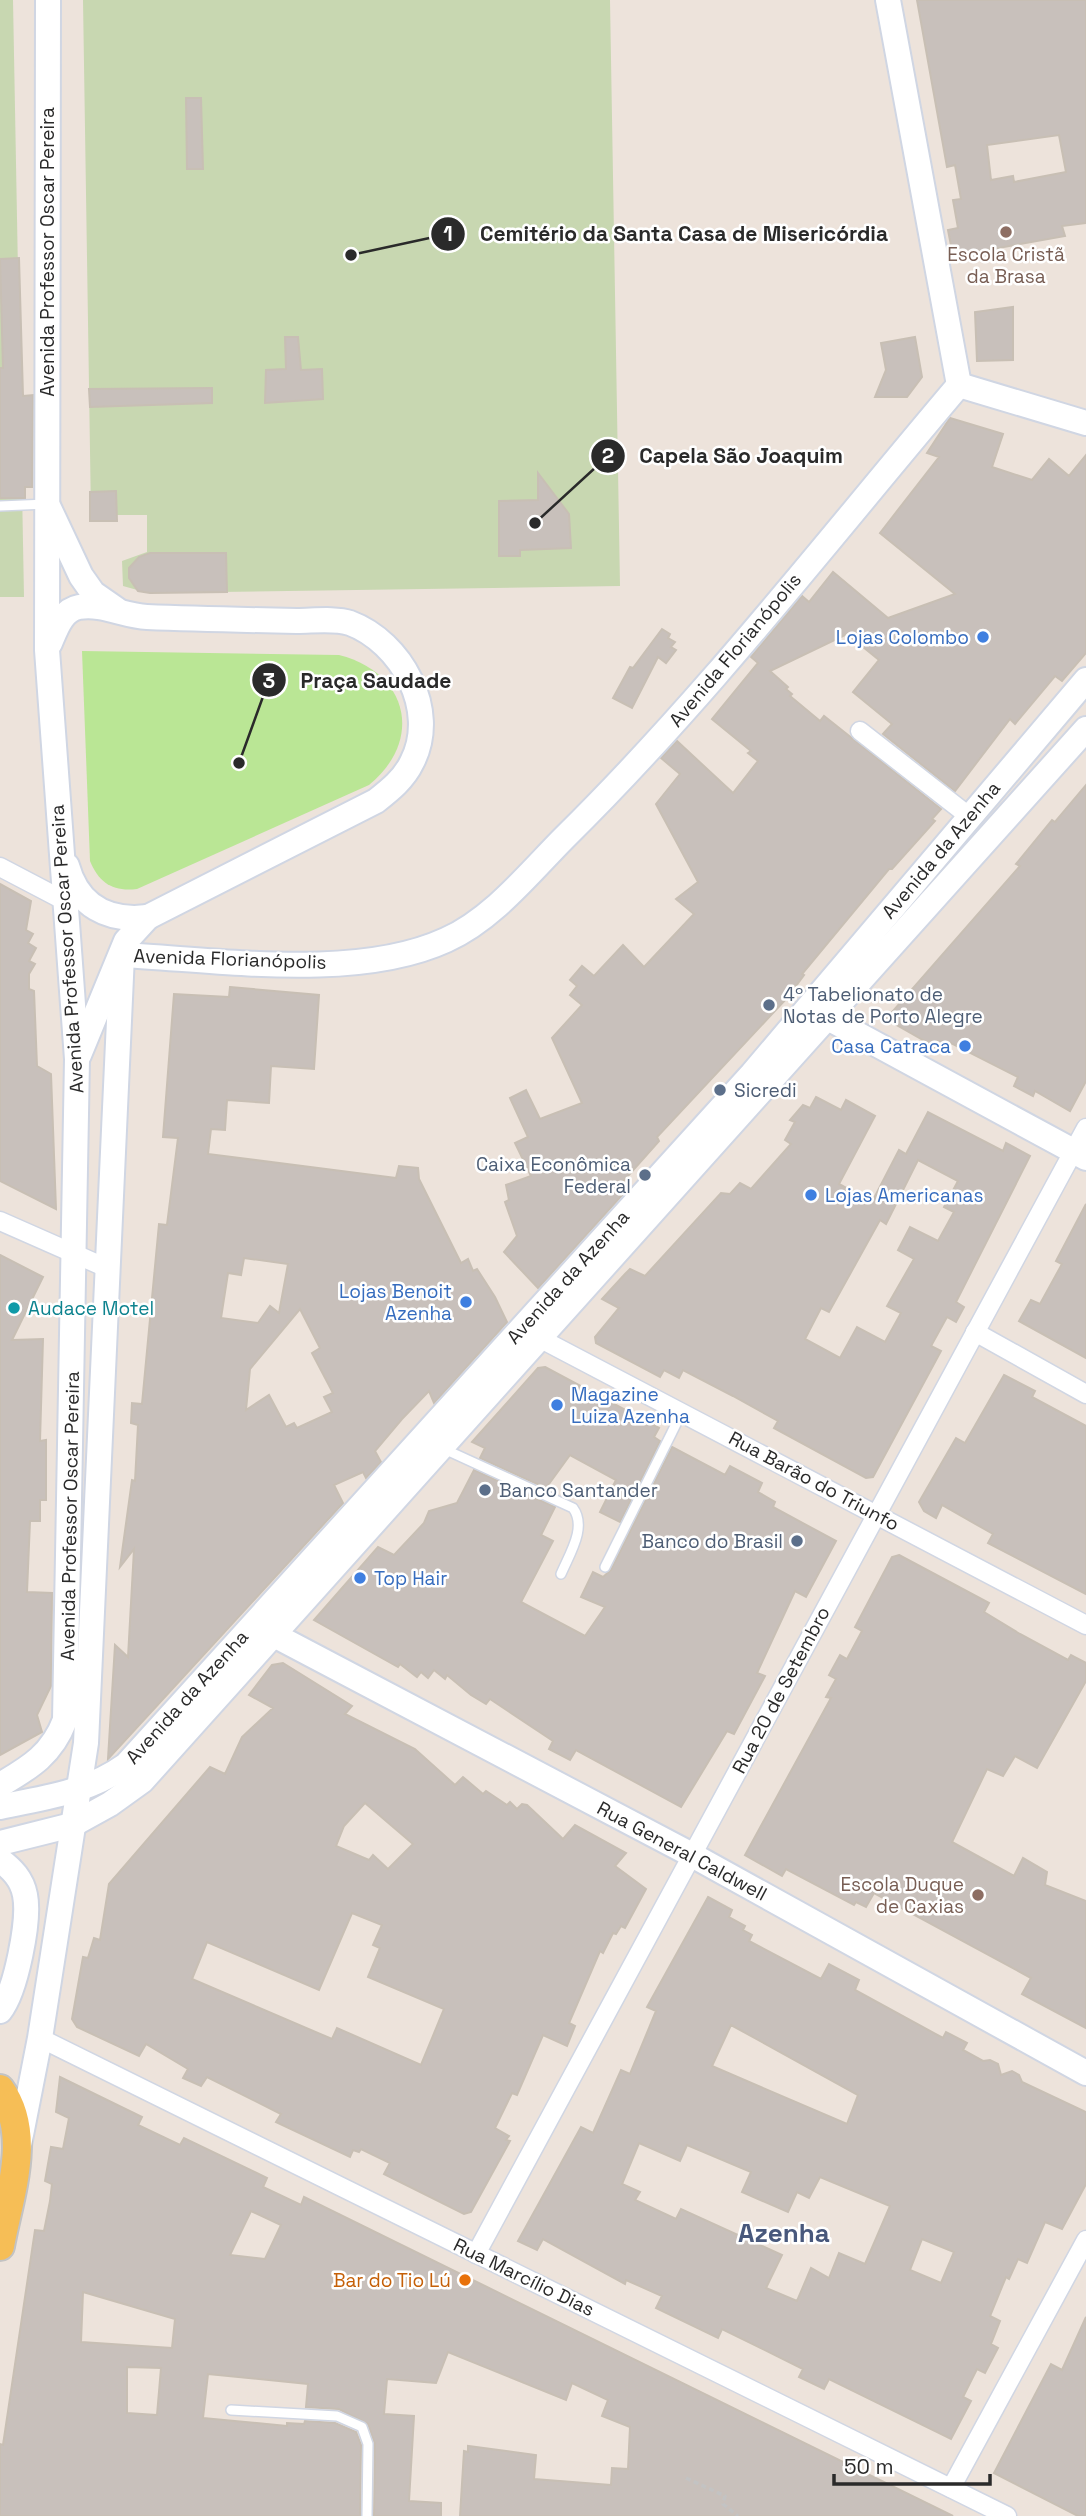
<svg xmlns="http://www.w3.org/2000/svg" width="1086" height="2516" viewBox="0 0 1086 2516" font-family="'Space Grotesk',sans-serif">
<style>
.green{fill:#bae695}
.cemetery{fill:#c8d7b1}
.building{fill:#c8c0bb;stroke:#c8bfb4;stroke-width:2;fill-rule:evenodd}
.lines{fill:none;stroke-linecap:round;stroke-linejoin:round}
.lane-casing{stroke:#d0d6e3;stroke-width:12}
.street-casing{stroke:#d0d6e3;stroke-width:21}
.secondary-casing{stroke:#d0d6e3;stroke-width:28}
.primary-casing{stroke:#c3c3c3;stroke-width:32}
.path{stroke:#c3c3c3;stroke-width:3.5;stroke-dasharray:5 3.5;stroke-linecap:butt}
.lane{stroke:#fff;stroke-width:9}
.street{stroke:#fff;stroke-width:18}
.secondary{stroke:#fff;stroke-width:24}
.primary{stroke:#f6be56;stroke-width:28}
.education-dot{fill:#8d6e63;stroke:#fff;stroke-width:2.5}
.shop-dot{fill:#3f7fe0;stroke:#fff;stroke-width:2.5}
.service-dot{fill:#5c6f8a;stroke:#fff;stroke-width:2.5}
.culture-dot{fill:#0f9aa8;stroke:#fff;stroke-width:2.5}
.food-dot{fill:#e8710a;stroke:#fff;stroke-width:2.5}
.labels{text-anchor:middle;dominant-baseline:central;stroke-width:5;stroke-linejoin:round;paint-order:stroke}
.street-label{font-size:19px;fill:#2a2a2a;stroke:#fff}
.education-label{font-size:19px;fill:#785e54;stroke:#fff}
.shop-label{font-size:19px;fill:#366cbe;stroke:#fff;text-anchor:end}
.service-label{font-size:19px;fill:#4e5e75;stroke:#fff;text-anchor:start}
.culture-label{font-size:19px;fill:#0d838f;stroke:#fff;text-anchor:start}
.food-label{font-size:19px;fill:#c56008;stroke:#fff;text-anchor:end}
.district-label{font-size:26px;font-weight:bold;fill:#48587c;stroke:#fff}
.leader{fill:none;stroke:#2a2a2a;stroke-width:2.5}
.callout-dot{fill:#2a2a2a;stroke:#fff;stroke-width:2.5}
.mark-label{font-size:21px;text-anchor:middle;font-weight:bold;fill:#fff}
.callout-label{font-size:21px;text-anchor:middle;font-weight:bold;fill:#2a2a2a;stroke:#fff;stroke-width:5;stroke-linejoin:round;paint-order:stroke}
</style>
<rect width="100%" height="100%" fill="#ede3db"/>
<path class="green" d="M 82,651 L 339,655 C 407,672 425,739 369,785 L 137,889 C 113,892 99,883 90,861 Z"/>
<g class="cemetery">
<path d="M 0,0 L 13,0 L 24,597 L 0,597 Z"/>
<path d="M 83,0 L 610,0 L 620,586 L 148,593 L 123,586 L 122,561 L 147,552 L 147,515 L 91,515 Z"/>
</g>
<g class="building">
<path d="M 917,0 L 1086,0 L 1086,223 L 1062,226 L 1065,236 L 953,256 L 948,230 L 958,228 L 953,200 L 961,199 L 955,165 L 947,167 ZM 1059,135 L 1066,172 L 1014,182 L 1013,176 L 991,180 L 987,145 Z"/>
<path d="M 186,98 L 201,98 L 203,169 L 187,169 Z"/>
<path d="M 19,258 L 23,396 L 33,395 L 32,487 L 25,487 L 25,498 L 0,498 L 0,368 L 3,368 L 0,259 Z"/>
<path d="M 1013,307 L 1013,360 L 977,361 L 975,312 Z"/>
<path d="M 285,337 L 298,337 L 301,370 L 322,369 L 323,399 L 265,403 L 266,370 L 286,369 Z"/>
<path d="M 915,337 L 922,377 L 907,397 L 875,397 L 886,370 L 881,343 Z"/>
<path d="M 212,388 L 212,403 L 90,407 L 89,389 Z"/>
<path d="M 950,418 L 1003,434 L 992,467 L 1032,480 L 1049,459 L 1069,476 L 1086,455 L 1086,653 L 1062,681 L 1055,676 L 1015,724 L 1010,719 L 955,791 L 883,734 L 892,724 L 853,692 L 879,660 L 847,634 L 770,671 L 788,687 L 786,689 L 792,694 L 790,696 L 820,721 L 824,716 L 941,809 L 932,819 L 935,821 L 892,869 L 889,869 L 802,974 L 804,975 L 787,998 L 657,1137 L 659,1141 L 619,1186 L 623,1194 L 538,1288 L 504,1252 L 517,1236 L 505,1202 L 509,1200 L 506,1185 L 531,1176 L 515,1143 L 528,1137 L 510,1098 L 526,1090 L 540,1119 L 582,1103 L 552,1038 L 582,1005 L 570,995 L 577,986 L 570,980 L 582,966 L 594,976 L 623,945 L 644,967 L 694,914 L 676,899 L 698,882 L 656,804 L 680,774 L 661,758 L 677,741 L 733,793 L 758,761 L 748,753 L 751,751 L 712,719 L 758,663 L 751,657 L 802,596 L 809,602 L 833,572 L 888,618 L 955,594 L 880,533 L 939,457 L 927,453 Z"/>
<path d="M 538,473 L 569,514 L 571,548 L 520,550 L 520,556 L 499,556 L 499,501 L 538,500 Z"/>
<path d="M 116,491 L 117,521 L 90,521 L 90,492 Z"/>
<path d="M 150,553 L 226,553 L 227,592 L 150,593 L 138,591 L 129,578 L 129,568 L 139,557 Z"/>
<path d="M 662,629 L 670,634 L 668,638 L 675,642 L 671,647 L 676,650 L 666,663 L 658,657 L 632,708 L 613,698 L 630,667 L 633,668 Z"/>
<path d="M 1086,785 L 1086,1081 L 1070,1111 L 1035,1091 L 1033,1096 L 1014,1086 L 1018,1077 L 951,1043 L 946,1053 L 886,1019 L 1020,866 L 1016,864 L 1052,820 L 1055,822 Z"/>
<path d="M 0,884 L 31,901 L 26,930 L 33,934 L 28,943 L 36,948 L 29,961 L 35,964 L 29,974 L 29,989 L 34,991 L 37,1066 L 51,1074 L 56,1209 L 0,1181 Z"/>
<path d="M 230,987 L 319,995 L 314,1069 L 271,1066 L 269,1103 L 227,1100 L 225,1130 L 211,1129 L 208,1154 L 396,1178 L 399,1166 L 418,1168 L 419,1179 L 461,1263 L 468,1259 L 473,1271 L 477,1269 L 495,1297 L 507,1322 L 434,1403 L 429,1391 L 402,1419 L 375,1451 L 381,1462 L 366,1478 L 363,1472 L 334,1485 L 343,1503 L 108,1759 L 115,1645 L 128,1657 L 134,1549 L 120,1567 L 132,1480 L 135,1481 L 138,1425 L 131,1423 L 132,1403 L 142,1404 L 159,1224 L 167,1225 L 178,1138 L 163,1137 L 174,994 L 229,997 ZM 244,1258 L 288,1264 L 279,1313 L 270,1306 L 258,1323 L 221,1318 L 228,1273 L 241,1275 ZM 300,1309 L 320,1348 L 312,1353 L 333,1393 L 324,1397 L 332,1412 L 297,1428 L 294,1423 L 286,1427 L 269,1395 L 246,1410 L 250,1369 Z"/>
<path d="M 816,1097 L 841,1110 L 846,1100 L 875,1116 L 839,1184 L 872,1202 L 899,1150 L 906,1154 L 928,1112 L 1003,1151 L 1006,1143 L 1030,1156 L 956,1302 L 964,1307 L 956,1322 L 947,1317 L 931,1346 L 941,1351 L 873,1477 L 866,1478 L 774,1428 L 778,1421 L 733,1396 L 683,1370 L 679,1378 L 664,1370 L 660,1377 L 596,1343 L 595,1337 L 619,1308 L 602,1299 L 625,1274 L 630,1269 L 645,1276 L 721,1193 L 730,1194 L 740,1183 L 751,1189 L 791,1144 L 785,1140 L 795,1122 L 790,1120 L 803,1105 L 810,1108 ZM 918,1160 L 958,1181 L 944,1207 L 954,1212 L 938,1241 L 910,1227 L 898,1250 L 914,1259 L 887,1306 L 901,1313 L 885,1342 L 857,1327 L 840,1358 L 805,1339 L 821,1308 L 829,1312 L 880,1220 L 886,1224 Z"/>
<path d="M 1086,1204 L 1086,1358 L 1019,1321 L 1031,1300 L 1040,1304 L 1062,1264 L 1056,1261 Z"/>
<path d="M 0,1255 L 43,1277 L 12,1340 L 43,1339 L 40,1441 L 46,1440 L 46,1500 L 40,1500 L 40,1521 L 30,1521 L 27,1592 L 52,1593 L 51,1686 L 37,1715 L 42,1732 L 0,1755 Z"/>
<path d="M 545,1367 L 659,1428 L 654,1437 L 660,1441 L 620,1522 L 600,1512 L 616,1480 L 570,1455 L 546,1488 L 480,1458 L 485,1448 L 472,1442 L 538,1368 Z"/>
<path d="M 1004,1375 L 1035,1391 L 1032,1397 L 1086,1426 L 1086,1594 L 988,1543 L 993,1534 L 942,1505 L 936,1518 L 924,1511 L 919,1502 L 956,1438 L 965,1443 Z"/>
<path d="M 672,1447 L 725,1475 L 730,1466 L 762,1483 L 758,1492 L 775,1502 L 773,1507 L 836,1541 L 806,1597 L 795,1591 L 757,1673 L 765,1676 L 734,1734 L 727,1731 L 681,1807 L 576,1750 L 570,1760 L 549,1749 L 553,1741 L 490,1699 L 486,1704 L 471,1695 L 447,1675 L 445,1679 L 434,1670 L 428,1678 L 421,1672 L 417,1677 L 400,1664 L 398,1667 L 314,1620 L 378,1547 L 394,1555 L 424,1523 L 429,1511 L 457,1503 L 474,1470 L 555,1507 L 541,1535 L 553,1541 L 521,1602 L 585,1636 L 605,1607 L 581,1597 L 593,1572 L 603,1577 L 611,1570 Z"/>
<path d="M 899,1555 L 989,1603 L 984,1612 L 1020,1634 L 1068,1660 L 1071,1655 L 1086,1663 L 1086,1681 L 1037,1768 L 1015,1756 L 1003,1776 L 987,1769 L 952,1842 L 1014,1876 L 1023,1858 L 1047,1872 L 1045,1885 L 1086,1901 L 1086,2028 L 1022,1994 L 1031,1978 L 874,1893 L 866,1907 L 856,1902 L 854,1905 L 786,1869 L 782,1876 L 745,1855 L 831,1698 L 826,1697 L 836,1679 L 829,1675 L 840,1655 L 847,1659 L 862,1631 L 855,1627 L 892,1557 Z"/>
<path d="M 283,1663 L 352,1706 L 345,1714 L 415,1749 L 455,1785 L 463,1777 L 483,1794 L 486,1791 L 507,1805 L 510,1802 L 517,1809 L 522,1804 L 527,1805 L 563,1839 L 575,1825 L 626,1853 L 615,1866 L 646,1889 L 625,1928 L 621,1926 L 616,1934 L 613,1933 L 603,1953 L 600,1951 L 569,2023 L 575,2026 L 567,2046 L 543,2035 L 517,2095 L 512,2093 L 495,2128 L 509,2136 L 506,2140 L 510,2141 L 471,2212 L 464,2214 L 384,2174 L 390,2163 L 361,2149 L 359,2152 L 353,2150 L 350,2157 L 276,2122 L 281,2114 L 207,2077 L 201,2086 L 183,2078 L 188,2069 L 146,2044 L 139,2056 L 77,2027 L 72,2019 L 83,1957 L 88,1958 L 94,1938 L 100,1940 L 109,1884 L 210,1767 L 225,1774 L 242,1737 L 273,1708 L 249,1695 L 272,1665 ZM 365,1803 L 413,1844 L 388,1869 L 373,1855 L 369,1860 L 336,1846 L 344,1826 ZM 352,1913 L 382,1925 L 373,1945 L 380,1948 L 368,1977 L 444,2009 L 421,2065 L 337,2028 L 332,2039 L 192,1979 L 207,1942 L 319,1990 Z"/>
<path d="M 708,1897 L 732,1910 L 729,1917 L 745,1926 L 743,1930 L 752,1935 L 749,1941 L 821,1979 L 829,1964 L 859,1980 L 855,1990 L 943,2038 L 946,2032 L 967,2043 L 963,2050 L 983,2061 L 990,2060 L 998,2064 L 1001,2075 L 1012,2071 L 1019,2075 L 1022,2082 L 1086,2112 L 1086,2184 L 1062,2229 L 1045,2222 L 1027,2263 L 1018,2259 L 1009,2279 L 1006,2277 L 990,2316 L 1000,2321 L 991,2344 L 998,2348 L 985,2373 L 977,2369 L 963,2397 L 971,2401 L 951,2439 L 829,2379 L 824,2389 L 799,2377 L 803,2369 L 722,2329 L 718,2338 L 656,2308 L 662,2296 L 626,2280 L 625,2284 L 543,2239 L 537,2250 L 518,2241 L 581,2127 L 593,2133 L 621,2070 L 630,2074 L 656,2011 L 647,2007 ZM 731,2025 L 858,2095 L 847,2124 L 712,2066 ZM 639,2143 L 680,2161 L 687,2145 L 751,2172 L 742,2192 L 788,2212 L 797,2192 L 809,2198 L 820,2177 L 890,2206 L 865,2264 L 839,2253 L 829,2278 L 811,2268 L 797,2301 L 766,2288 L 782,2255 L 681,2209 L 676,2219 L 635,2200 L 640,2192 L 622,2184 ZM 922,2239 L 954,2252 L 941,2283 L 910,2270 Z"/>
<path d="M 60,2077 L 142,2117 L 138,2125 L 180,2145 L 184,2138 L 267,2178 L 263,2187 L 301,2205 L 304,2197 L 953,2516 L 460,2516 L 464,2451 L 468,2452 L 468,2446 L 536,2455 L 534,2479 L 611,2485 L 612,2468 L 628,2469 L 630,2427 L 602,2416 L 608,2400 L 572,2383 L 566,2400 L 448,2352 L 436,2383 L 387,2379 L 384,2414 L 414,2416 L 409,2501 L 441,2503 L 441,2516 L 374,2516 L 375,2444 L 368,2424 L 339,2409 L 306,2407 L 308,2384 L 208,2374 L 203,2418 L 287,2426 L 287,2423 L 304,2424 L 305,2421 L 335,2423 L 356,2432 L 361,2445 L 360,2516 L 0,2516 L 0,2444 L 3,2445 L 35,2230 L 44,2231 L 50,2201 L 52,2184 L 45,2181 L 51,2147 L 63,2149 L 69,2118 L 56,2112 ZM 251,2211 L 281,2225 L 265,2259 L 230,2255 ZM 83,2292 L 175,2319 L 172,2348 L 81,2342 ZM 127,2367 L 161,2368 L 157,2415 L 127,2413 Z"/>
<path d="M 1086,2317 L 1086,2516 L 1078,2516 L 994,2473 L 1051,2364 L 1062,2370 Z"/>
</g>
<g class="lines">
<defs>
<g id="lane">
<path d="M 0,506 L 47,504"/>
<path d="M 444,1449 L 573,1508 C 587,1527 570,1553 561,1574"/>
<path d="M 605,1567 L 682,1412"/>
<path d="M 231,2410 L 337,2416 L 362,2427 L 368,2444 L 367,2516"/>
</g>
<g id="street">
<path d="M 860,731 L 970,817"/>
<path d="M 0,867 L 63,900"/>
<path d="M 0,1221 L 109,1269"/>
<path d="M 975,1332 L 1086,1394"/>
<path d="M 541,1339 L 1086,1625"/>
<path d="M 40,2038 L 1007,2516"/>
<path d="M 476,2254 L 1086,1128"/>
<path d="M 951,2488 L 1086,2240"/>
</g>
<g id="secondary">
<path d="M 888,0 L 959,385"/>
<path d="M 959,385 L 1086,423"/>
<path d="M 49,508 L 81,576 L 93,593 L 116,609"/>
<path d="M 50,643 C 56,629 62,610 79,607 C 102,603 124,616 147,617 C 197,619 247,620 297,621 C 313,621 335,618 350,623 C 401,642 439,710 412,762 C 404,779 390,790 376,801 L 148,917 L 126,941 L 79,1055"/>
<path d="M 67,866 C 78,906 107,922 148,917"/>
<path d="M 122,955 C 220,960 357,981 446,940 C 493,919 530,872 565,837 C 707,697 830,537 959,385"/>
<path d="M 815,1011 L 1086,1158"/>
<path d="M 274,1635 L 692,1855 L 1086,2073"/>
<path d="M 0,1785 C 31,1767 52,1754 65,1720 L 77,1059 L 47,650 L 48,0"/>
<path d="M 0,1807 C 46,1797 87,1793 126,1765 L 752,1074 L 1086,680"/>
<path d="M 0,1843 L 72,1825 L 110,1804 L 142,1781 L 1086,729"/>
<path d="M 0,1860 C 12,1869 22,1879 25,1895 C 30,1920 16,1991 0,2011"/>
<path d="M 19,2145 L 40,2038 L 86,1743 L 122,955"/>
</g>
<path id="primary" d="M 0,2089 C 33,2134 9,2196 0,2246"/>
</defs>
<use href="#lane" class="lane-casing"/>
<use href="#street" class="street-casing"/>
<use href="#secondary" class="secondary-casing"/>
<use href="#primary" class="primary-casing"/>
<path class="path" d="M 686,2478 L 725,2496 L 723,2504 L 738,2516"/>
<use href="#lane" class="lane"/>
<use href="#street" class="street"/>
<use href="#secondary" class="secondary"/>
<use href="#primary" class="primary"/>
</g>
<g class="education-dot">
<circle cx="1006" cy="232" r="7"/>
<circle cx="978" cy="1895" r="7"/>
</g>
<g class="shop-dot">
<circle cx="983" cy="637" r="7"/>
<circle cx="965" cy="1046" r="7"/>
<circle cx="811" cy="1195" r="7"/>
<circle cx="466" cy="1302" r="7"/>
<circle cx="557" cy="1405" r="7"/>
<circle cx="360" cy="1578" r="7"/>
</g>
<g class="service-dot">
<circle cx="769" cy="1005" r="7"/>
<circle cx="720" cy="1090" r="7"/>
<circle cx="645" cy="1175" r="7"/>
<circle cx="485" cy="1490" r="7"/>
<circle cx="797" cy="1541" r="7"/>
</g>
<circle class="culture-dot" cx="14" cy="1308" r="7"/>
<circle class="food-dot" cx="465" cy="2280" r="7"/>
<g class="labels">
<g class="street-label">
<text transform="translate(47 252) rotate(-90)">Avenida Professor Oscar Pereira</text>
<text transform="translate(735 650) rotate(-50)">Avenida Florianópolis</text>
<text transform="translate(941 850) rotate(-50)">Avenida da Azenha</text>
<text transform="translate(67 949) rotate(-94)">Avenida Professor Oscar Pereira</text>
<text transform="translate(230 959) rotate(2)">Avenida Florianópolis</text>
<text transform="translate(568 1277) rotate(-48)">Avenida da Azenha</text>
<text transform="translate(814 1481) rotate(28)">Rua Barão do Triunfo</text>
<text transform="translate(70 1516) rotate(-89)">Avenida Professor Oscar Pereira</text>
<text transform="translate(781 1690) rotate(-62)">Rua 20 de Setembro</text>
<text transform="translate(187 1697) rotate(-48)">Avenida da Azenha</text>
<text transform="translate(682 1851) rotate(28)">Rua General Caldwell</text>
<text transform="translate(524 2277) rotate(26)">Rua Marcílio Dias</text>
</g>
<g class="education-label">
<text x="1006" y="254">Escola Cristã<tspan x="1006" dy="22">da Brasa</tspan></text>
<text x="964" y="1884" text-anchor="end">Escola Duque<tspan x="964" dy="22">de Caxias</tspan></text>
</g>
<g class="shop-label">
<text x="969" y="637">Lojas Colombo</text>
<text x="951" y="1046">Casa Catraca</text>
<text x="825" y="1195" text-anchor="start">Lojas Americanas</text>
<text x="452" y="1291">Lojas Benoit<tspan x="452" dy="22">Azenha</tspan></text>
<text x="571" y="1394" text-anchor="start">Magazine<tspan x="571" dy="22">Luiza Azenha</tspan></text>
<text x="374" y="1578" text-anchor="start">Top Hair</text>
</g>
<g class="service-label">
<text x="783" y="994">4º Tabelionato de<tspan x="783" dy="22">Notas de Porto Alegre</tspan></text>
<text x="734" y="1090">Sicredi</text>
<text x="631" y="1164" text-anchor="end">Caixa Econômica<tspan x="631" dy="22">Federal</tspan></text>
<text x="499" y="1490">Banco Santander</text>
<text x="783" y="1541" text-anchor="end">Banco do Brasil</text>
</g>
<g class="culture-label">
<text x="28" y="1308">Audace Motel</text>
</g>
<g class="food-label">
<text x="451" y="2280">Bar do Tio Lú</text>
</g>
<g class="district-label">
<text x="784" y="2233">Azenha</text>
</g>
</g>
<path class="leader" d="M351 255L448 234M535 523L608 456M239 763L269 680"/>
<g class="callout-dot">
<circle cx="351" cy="255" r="7"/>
<circle cx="535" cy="523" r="7"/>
<circle cx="239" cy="763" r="7"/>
<circle cx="448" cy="234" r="18"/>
<circle cx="608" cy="456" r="18"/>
<circle cx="269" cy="680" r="18"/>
</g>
<g class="mark-label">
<text x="448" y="241">1</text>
<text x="608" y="463">2</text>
<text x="269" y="688">3</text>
</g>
<g class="callout-label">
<text x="684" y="241">Cemitério da Santa Casa de Misericórdia</text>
<text x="741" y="463">Capela São Joaquim</text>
<text x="376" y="688">Praça Saudade</text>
</g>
<path d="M834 2474v10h156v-10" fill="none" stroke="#2a2a2a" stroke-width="3.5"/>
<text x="844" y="2474" font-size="21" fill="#2a2a2a" stroke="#ffffff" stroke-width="5" paint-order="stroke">50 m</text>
</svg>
